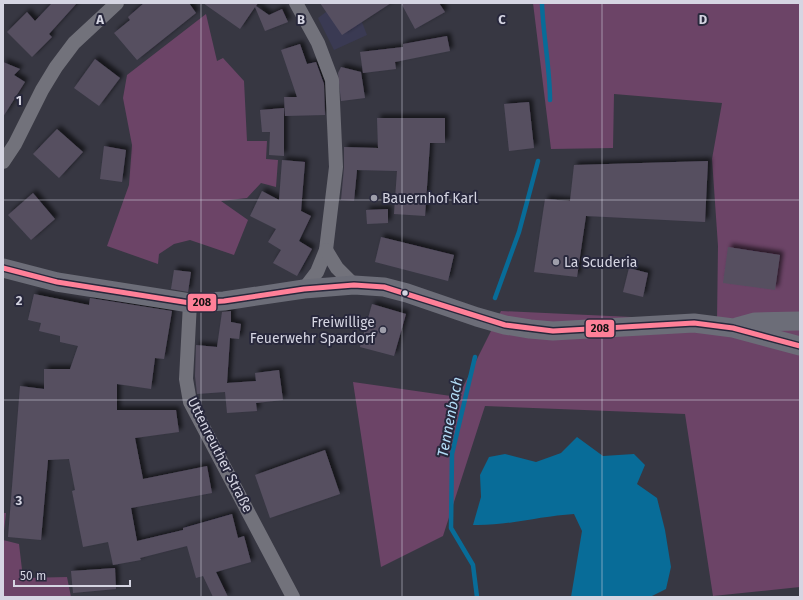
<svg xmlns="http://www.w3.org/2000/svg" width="803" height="600" viewBox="0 0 803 600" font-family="'Fira Sans',sans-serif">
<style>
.built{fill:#3a3a53}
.green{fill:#6c4467}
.water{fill:#086c98}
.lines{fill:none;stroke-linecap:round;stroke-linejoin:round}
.stream{stroke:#086c98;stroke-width:4.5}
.building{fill:#564f61;filter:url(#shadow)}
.minor{stroke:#72727b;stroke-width:14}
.secondary{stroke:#6c6d78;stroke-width:19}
.bus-1-casing{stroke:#28283c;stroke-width:8}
.bus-1{stroke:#ff8098;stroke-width:5}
.grid{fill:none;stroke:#d5d5e2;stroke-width:1;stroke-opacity:0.55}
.poi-dot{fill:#9e9eaa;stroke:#28283c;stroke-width:1.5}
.bus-dot{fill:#d5d5e2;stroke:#28283c;stroke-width:1.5}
.labels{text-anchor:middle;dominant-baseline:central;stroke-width:4;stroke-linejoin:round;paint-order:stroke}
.poi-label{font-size:14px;fill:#d5d5e2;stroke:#28283c;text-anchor:start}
.street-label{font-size:14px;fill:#d5d5e2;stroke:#28283c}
.water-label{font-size:15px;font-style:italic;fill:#b2dbf6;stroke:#28283c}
.grid-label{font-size:13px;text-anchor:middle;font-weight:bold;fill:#d5d5e2;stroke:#28283c;stroke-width:4;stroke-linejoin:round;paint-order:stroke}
.line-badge{stroke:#28283c;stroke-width:1.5}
.pale-badge-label{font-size:11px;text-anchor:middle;font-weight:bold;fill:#111}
</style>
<defs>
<filter id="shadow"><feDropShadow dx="3.5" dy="-3.5" stdDeviation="2" flood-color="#0009"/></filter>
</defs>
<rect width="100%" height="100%" fill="#373742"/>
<path class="built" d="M 338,3 L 362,22 L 367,35 L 334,50 L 318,18 Z"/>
<g class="green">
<path d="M 533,3 L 800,3 L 800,587 L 713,596 L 685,414 L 485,406 L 443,536 L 381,567 L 353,382 L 458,397 L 501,311 L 717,321 L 718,246 L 712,159 L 722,103 L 614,94 L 613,148 L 551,149 Z"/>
<path d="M 206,14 L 217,61 L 223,58 L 244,81 L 247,141 L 267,141 L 266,159 L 278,160 L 276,187 L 261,183 L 247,198 L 221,201 L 248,220 L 234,255 L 190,240 L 174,244 L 159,254 L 158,264 L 107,246 L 129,185 L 132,145 L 123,98 L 127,75 Z"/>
<path d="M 3,513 L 6,513 L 3,540 L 19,544 L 23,578 L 67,577 L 71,597 L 3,597 Z"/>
</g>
<path class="water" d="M 577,437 L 603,456 L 634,454 L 645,465 L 637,484 L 657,498 L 665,530 L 671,567 L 666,589 L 650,597 L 571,597 L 582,531 L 574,514 C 540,516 507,526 473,525 L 481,497 L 480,475 L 489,457 L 505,454 L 536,462 L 561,453 Z"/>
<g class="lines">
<g class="stream">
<path d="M 542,3 C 543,36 550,67 550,100"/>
<path d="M 495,298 L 519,232 L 538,161"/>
<path d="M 475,357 L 452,454 L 451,528 L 473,565 L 477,597"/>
</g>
</g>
<g class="building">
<path d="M 52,3 L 77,3 L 49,34 L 52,37 L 32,57 L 7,32 L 27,12 L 35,21 Z"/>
<path d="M 144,3 L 189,3 L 196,13 L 137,60 L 114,33 L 130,20 L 128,17 Z"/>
<path d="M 203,3 L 258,3 L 256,6 L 269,15 L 282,9 L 288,22 L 265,31 L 255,7 L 240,29 Z"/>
<path d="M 320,3 L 391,3 L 342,35 Z"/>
<path d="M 401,3 L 439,3 L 445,12 L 415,29 Z"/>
<path d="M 447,36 L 450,51 L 395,62 L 396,69 L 363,73 L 360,52 L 403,47 L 403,44 Z"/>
<path d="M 300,44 L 307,64 L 316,62 L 324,84 L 325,115 L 285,116 L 284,97 L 297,97 L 281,50 Z"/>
<path d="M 95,59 L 120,78 L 99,106 L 74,88 Z"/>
<path d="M 3,62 L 20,69 L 14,75 L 25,82 L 3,117 Z"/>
<path d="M 341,67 L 361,72 L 365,98 L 341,101 L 338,73 Z"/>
<path d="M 529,102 L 534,148 L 509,151 L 504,104 Z"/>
<path d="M 284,108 L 284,156 L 269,155 L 270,132 L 262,132 L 260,110 Z"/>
<path d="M 377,118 L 445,118 L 445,143 L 430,143 L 425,216 L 394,214 L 397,171 L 357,170 L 354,201 L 341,200 L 344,168 L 344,147 L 378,148 Z"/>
<path d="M 57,129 L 83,152 L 59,178 L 33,154 Z"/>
<path d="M 104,146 L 126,150 L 122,182 L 100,179 Z"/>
<path d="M 282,160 L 305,162 L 301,211 L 311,216 L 299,241 L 312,249 L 297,276 L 273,263 L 281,250 L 268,242 L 276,229 L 250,216 L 262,191 L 279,200 Z"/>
<path d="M 708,161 L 705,222 L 586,216 L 577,277 L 534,272 L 545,199 L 570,201 L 574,165 Z"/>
<path d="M 33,193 L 55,219 L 31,240 L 8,215 Z"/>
<path d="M 388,209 L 388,223 L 367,224 L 366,210 Z"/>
<path d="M 381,237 L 454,255 L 448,281 L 375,262 Z"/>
<path d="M 728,247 L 780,255 L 775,290 L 723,283 Z"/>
<path d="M 629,268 L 648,273 L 643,297 L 623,292 Z"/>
<path d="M 174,270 L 191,272 L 188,292 L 171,289 Z"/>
<path d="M 34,294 L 89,305 L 90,298 L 172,311 L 164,359 L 155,358 L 151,389 L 117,384 L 117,410 L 176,410 L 179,432 L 135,438 L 143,479 L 207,466 L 212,493 L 131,508 L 137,541 L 183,530 L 183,528 L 232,514 L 238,538 L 244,536 L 251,562 L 216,572 L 228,597 L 213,597 L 203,576 L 196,578 L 187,546 L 140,558 L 141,560 L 113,565 L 108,542 L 83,547 L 72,491 L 75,490 L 69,459 L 48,460 L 41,540 L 8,537 L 20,386 L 44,389 L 44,369 L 70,369 L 78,346 L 60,342 L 60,336 L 39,331 L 41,323 L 28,320 Z"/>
<path d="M 372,304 L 406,314 L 394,356 L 360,347 Z"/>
<path d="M 231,311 L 231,322 L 241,324 L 239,339 L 230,338 L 227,383 L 256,381 L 255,373 L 279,370 L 283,400 L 256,403 L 257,411 L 227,413 L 225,392 L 197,394 L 195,376 L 196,345 L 217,347 L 222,312 Z"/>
<path d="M 325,450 L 340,494 L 270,518 L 255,475 Z"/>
<path d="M 115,568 L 116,589 L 73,593 L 71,571 Z"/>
</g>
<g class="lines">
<g class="minor">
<path d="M 296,3 L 318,43 L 332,80 L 336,167 L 326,250 L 317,272 L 304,289"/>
<path d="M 3,162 L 15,144 L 42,90 L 56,67 L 74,43 L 117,3"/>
<path d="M 326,250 L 337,268 L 354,285"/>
<path d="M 190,303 L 186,379 L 190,402 L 293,597"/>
</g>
<g class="secondary">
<path d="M 3,268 L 57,282 L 190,303 L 224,301 L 304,289 L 354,285 L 384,287 L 407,293 L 477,317 L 505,325 L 530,329 L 553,331 L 694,323 L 733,328 L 800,346"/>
<path d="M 737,327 L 755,322 L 800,321"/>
</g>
<defs>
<path id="bus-1" d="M 3,268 L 57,282 L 190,303 L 224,301 L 304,289 L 354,285 L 384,287 L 505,325 L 553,331 L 694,323 L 733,328 L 800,346"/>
</defs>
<use href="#bus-1" class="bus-1-casing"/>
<use href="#bus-1" class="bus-1"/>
</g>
<path class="grid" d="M 201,3 L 201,597M 402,3 L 402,597M 602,3 L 602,597M 3,200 L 800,200M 3,400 L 800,400"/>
<g class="poi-dot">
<circle cx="374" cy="198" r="4"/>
<circle cx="556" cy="262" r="4"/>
<circle cx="383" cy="330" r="4"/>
</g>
<circle class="bus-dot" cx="405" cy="293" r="3.5"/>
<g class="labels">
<g class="poi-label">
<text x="382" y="198">Bauernhof Karl</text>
<text x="564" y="262">La Scuderia</text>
<text x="375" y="322" text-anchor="end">Freiwillige<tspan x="375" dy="16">Feuerwehr Spardorf</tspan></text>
</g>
<g class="street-label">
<text transform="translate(220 455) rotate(63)">Uttenreuther Straße</text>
</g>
<g class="water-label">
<text transform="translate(450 417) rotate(-79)">Tennenbach</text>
</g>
</g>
<g class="grid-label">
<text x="100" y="24">A</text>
<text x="301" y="24">B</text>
<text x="502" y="24">C</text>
<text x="703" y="24">D</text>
<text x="19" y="105">1</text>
<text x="19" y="305">2</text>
<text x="19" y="505">3</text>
</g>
<g class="line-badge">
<rect x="187" y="293" width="30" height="19" rx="4" fill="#ff8098"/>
<rect x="585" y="319" width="30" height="19" rx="4" fill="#ff8098"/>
</g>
<g class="pale-badge-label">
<text x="202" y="306">208</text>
<text x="600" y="332">208</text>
</g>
<rect width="803" height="600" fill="none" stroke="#d5d5e2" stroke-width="8"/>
<path d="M14 580v6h116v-6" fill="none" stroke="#d5d5e2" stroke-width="2"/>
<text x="20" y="580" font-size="12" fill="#d5d5e2" stroke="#28283c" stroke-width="3" paint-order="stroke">50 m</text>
</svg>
